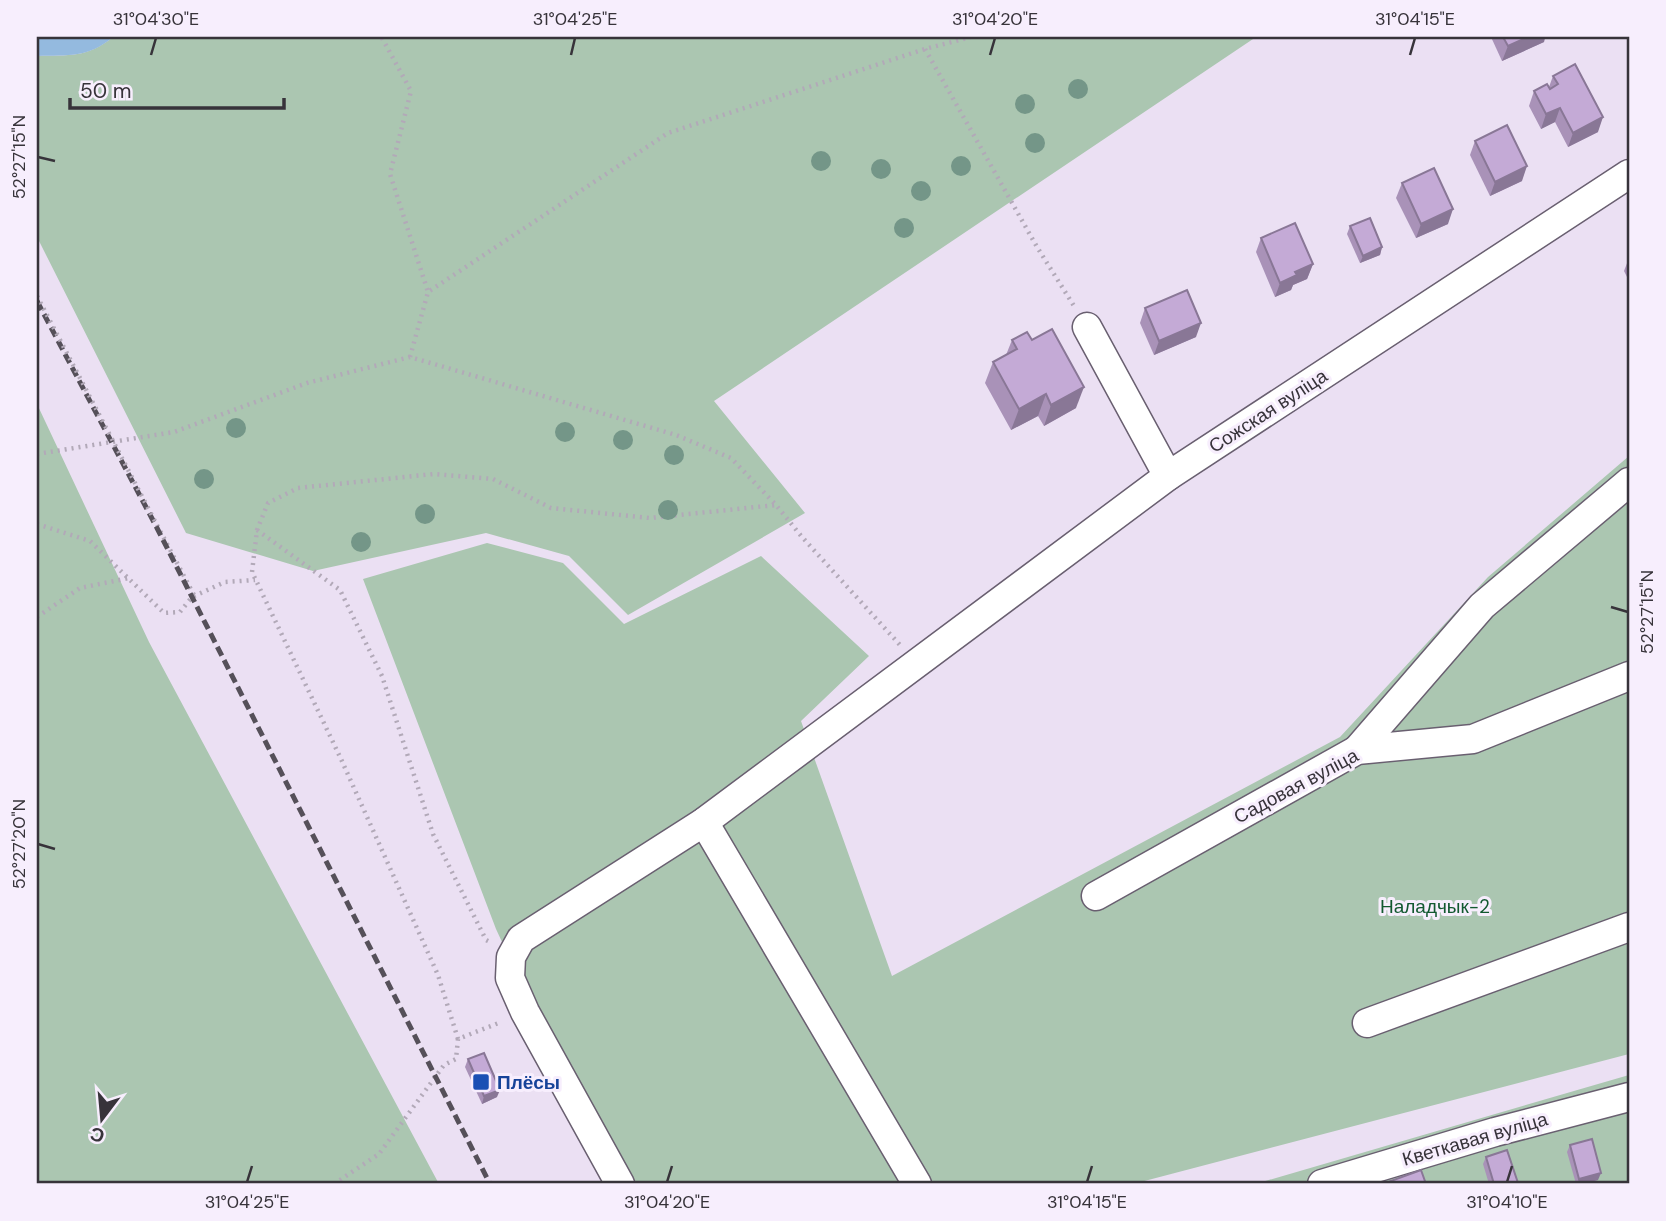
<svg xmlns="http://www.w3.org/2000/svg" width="1666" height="1221" viewBox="0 0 1666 1221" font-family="'DM Sans',sans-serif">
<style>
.green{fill:#abc6b1}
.water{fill:#94badf}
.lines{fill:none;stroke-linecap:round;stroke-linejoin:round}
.minor-casing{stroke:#695f70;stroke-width:31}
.path{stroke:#b2a9b8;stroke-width:4.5;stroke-dasharray:2 5;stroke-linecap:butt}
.minor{stroke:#fff;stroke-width:28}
.rail{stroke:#555059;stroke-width:5;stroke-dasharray:10 5;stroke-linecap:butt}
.path-bridge{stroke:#b2a9b8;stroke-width:4.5;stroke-dasharray:2 5;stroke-linecap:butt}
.tree{fill:#749688}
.wall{fill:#a992b8}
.shaded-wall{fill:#897796}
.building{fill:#c4aad6;stroke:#897796;stroke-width:2}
.ticks{fill:none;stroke:#37333a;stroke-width:2.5}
.transit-dot{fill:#1a4fb4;stroke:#f7eefd;stroke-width:2.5}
.labels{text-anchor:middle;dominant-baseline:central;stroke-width:6;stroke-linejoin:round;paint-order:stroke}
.street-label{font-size:19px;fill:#37333a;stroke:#f7eefd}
.park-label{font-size:19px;fill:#125930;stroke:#f7eefd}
.transit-label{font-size:19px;font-weight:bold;fill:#164399;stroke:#f7eefd;text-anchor:start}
.neatline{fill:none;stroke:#37333a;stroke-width:2.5}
.ticks-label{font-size:18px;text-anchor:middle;fill:#37333a}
</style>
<rect width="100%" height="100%" fill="#ebe0f3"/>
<g class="green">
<path d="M 113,37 L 1256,37 L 714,401 L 805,513 L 628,615 L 569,556 L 486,533 L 313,571 L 186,533 L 37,237 L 37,56 C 69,55 87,58 113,37 Z"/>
<path d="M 37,404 L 149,642 L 439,1184 L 37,1184 Z"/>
<path d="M 1629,456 L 1629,1054 L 1133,1184 L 614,1184 L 496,929 L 363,579 L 487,543 L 563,563 L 624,624 L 761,556 L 869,656 L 801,721 L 892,976 L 1340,737 L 1488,577 Z"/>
<path d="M 1629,1075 L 1629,1184 L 1255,1184 Z"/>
</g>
<path class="water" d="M 37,37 L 113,37 C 88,58 69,55 37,56 Z"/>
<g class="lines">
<defs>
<g id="minor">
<path d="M 1087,327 L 1168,476"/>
<path d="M 1357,750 L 1482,606 L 1629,482"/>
<path d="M 704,822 L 917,1184"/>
<path d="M 1096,896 L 1357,750 L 1473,739 L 1629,676"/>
<path d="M 1367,1023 L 1629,927"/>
<path d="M 620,1184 L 525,1012 L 510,978 L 511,957 L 521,939 L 704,822 L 1168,476 L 1629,174"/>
<path d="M 1322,1184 L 1495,1132 L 1629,1097"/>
</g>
</defs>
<use href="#minor" class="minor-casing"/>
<g class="path">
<path d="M 382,38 L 411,91 L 390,174 L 428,292"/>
<path d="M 925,49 L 1037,247 L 1074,306"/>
<path d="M 410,357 L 428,292 L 668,133 L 925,49 L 971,37"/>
<path d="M 37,454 L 174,432 L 307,383 L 410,357 L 676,435 L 731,458 L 776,505 L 802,537 L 900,645"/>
<path d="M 37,524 L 90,541 L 164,613 L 180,612 L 192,597 L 225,582 L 255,580"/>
<path d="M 157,525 L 195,597"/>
<path d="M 257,530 L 340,590 L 382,676 L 433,834 L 486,940 L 490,942"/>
<path d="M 37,617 L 80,588 L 129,578"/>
<path d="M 458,1039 L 438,975 L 341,759 L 252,572 L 257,530 L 268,503 L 298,488 L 434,474 L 493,479 L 551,508 L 650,518 L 776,505"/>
<path d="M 334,1184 L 379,1154 L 444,1065 L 456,1059 L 458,1039 L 501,1022"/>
</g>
<use href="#minor" class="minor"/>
<path class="rail" d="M 37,301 L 157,528 L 490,1184"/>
<path class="path-bridge" d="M 37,296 L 157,525"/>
</g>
<g class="tree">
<circle cx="1078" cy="89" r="10"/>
<circle cx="1025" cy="104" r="10"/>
<circle cx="1035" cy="143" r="10"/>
<circle cx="821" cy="161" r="10"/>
<circle cx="961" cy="166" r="10"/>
<circle cx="881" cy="169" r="10"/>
<circle cx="921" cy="191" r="10"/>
<circle cx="904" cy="228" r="10"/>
<circle cx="236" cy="428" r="10"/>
<circle cx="565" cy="432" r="10"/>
<circle cx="623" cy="440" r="10"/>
<circle cx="674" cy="455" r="10"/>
<circle cx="204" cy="479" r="10"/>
<circle cx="668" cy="510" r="10"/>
<circle cx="425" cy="514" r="10"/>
<circle cx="361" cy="542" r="10"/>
</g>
<g class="wall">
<path d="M 1491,37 L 1545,37 L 1544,42 L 1502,61 Z"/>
<path d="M 1553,76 L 1598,132 L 1568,147 L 1555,122 L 1541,129 L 1529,106 L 1534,91 L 1549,87 Z"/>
<path d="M 1475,141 L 1522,181 L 1490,196 L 1470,155 Z"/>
<path d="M 1402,183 L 1448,224 L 1416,238 L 1396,198 Z"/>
<path d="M 1350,226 L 1382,247 L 1380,255 L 1360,263 L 1347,234 Z"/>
<path d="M 1261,238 L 1313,264 L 1307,279 L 1293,285 L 1291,290 L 1275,297 L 1256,252 Z"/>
<path d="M 1629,258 L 1629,281 L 1624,271 Z"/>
<path d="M 1145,308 L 1196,337 L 1154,355 L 1140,323 Z"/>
<path d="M 1012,340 L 1032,340 L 1076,408 L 1044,426 L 1038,416 L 1011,430 L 985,383 L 993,362 L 1006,355 Z"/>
<path d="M 468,1059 L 497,1097 L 482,1104 L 465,1067 Z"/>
<path d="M 1570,1145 L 1598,1180 L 1582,1184 L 1576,1184 L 1567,1152 Z"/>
<path d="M 1486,1157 L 1518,1184 L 1489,1184 L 1483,1164 Z"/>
</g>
<g class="shaded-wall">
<path d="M 1528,37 L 1545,37 L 1544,42 L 1502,61 L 1508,46 Z"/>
<path d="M 1560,108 L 1555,122 L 1541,129 L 1546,114 Z"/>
<path d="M 1603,117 L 1598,132 L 1568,147 L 1573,133 Z"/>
<path d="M 1527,166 L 1522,181 L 1490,196 L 1495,182 Z"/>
<path d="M 1453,209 L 1448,224 L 1416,238 L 1421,224 Z"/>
<path d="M 1382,247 L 1380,255 L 1360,263 L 1363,256 Z"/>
<path d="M 1313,264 L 1307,279 L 1293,285 L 1291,290 L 1275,297 L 1280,283 L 1295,272 Z"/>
<path d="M 1201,323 L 1196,337 L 1154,355 L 1159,341 Z"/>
<path d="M 1084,387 L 1076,408 L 1044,426 L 1051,405 Z"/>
<path d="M 1046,394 L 1038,416 L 1011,430 L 1019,409 Z"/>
<path d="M 500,1090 L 497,1097 L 482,1104 L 484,1096 Z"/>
<path d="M 1601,1173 L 1598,1180 L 1582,1184 L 1577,1184 L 1579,1179 Z"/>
</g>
<g class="building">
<path d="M 1503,37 L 1528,37 L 1508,46 Z"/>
<path d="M 1575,64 L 1603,117 L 1573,133 L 1560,108 L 1546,114 L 1534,91 L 1547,84 L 1550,89 L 1558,84 L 1553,76 Z"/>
<path d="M 1507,125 L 1527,166 L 1495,182 L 1475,141 Z"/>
<path d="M 1434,168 L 1453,209 L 1421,224 L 1402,183 Z"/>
<path d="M 1370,218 L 1382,247 L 1363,256 L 1350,226 Z"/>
<path d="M 1295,223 L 1313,264 L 1295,272 L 1297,275 L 1280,283 L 1261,238 Z"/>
<path d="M 1187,290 L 1201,323 L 1159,341 L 1145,308 Z"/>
<path d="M 1052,329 L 1084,387 L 1051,405 L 1046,394 L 1019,409 L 993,362 L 1017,349 L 1012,340 L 1027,332 L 1032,340 Z"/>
<path d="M 484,1053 L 500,1090 L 484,1096 L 468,1059 Z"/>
<path d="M 1592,1139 L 1601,1173 L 1579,1179 L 1570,1145 Z"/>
<path d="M 1507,1150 L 1518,1183 L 1514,1184 L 1494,1184 L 1486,1157 Z"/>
<path d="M 1421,1170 L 1426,1184 L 1389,1184 L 1388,1182 Z"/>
</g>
<path class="ticks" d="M 151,55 L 156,38M 571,55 L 575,38M 990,55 L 995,38M 1410,55 L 1415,38M 38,157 L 55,161M 1611,607 L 1628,612M 38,844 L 55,849M 247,1182 L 252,1166M 667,1182 L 672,1166M 1087,1182 L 1092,1166M 1507,1182 L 1512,1166"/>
<rect class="transit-dot" x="472" y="1073" width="18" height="18" rx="3.5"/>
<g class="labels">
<g class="street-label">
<text transform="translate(1268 411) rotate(-33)">Сожская вуліца</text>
<text transform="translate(1296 786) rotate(-28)">Садовая вуліца</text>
<text transform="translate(1475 1139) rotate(-16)">Кветкавая вуліца</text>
</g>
<g class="park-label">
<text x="1435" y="906">Наладчык-2</text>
</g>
<g class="transit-label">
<text x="497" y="1082">Плёсы</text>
</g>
</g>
<rect width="1666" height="1221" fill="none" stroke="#f7eefd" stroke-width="77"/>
<g transform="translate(102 1119) rotate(196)" stroke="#f7eefd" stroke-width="5" paint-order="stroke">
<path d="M0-5L12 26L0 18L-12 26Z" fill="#37333a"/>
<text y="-10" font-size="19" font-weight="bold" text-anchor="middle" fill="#37333a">С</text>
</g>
<path d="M70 98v10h214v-10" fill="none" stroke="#37333a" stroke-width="3.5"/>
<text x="80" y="98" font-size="21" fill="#37333a" stroke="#f7eefd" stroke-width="5" paint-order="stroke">50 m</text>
<rect x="38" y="38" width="1590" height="1144" class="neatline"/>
<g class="ticks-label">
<text x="156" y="25">31°04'30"E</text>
<text x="575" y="25">31°04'25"E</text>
<text x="995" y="25">31°04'20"E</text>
<text x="1415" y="25">31°04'15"E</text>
<text transform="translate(19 157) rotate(-90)" y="6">52°27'15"N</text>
<text transform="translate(1647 612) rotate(-90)" y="6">52°27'15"N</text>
<text transform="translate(19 844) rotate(-90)" y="6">52°27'20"N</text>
<text x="247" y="1208">31°04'25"E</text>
<text x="667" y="1208">31°04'20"E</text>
<text x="1087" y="1208">31°04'15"E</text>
<text x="1507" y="1208">31°04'10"E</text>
</g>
</svg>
